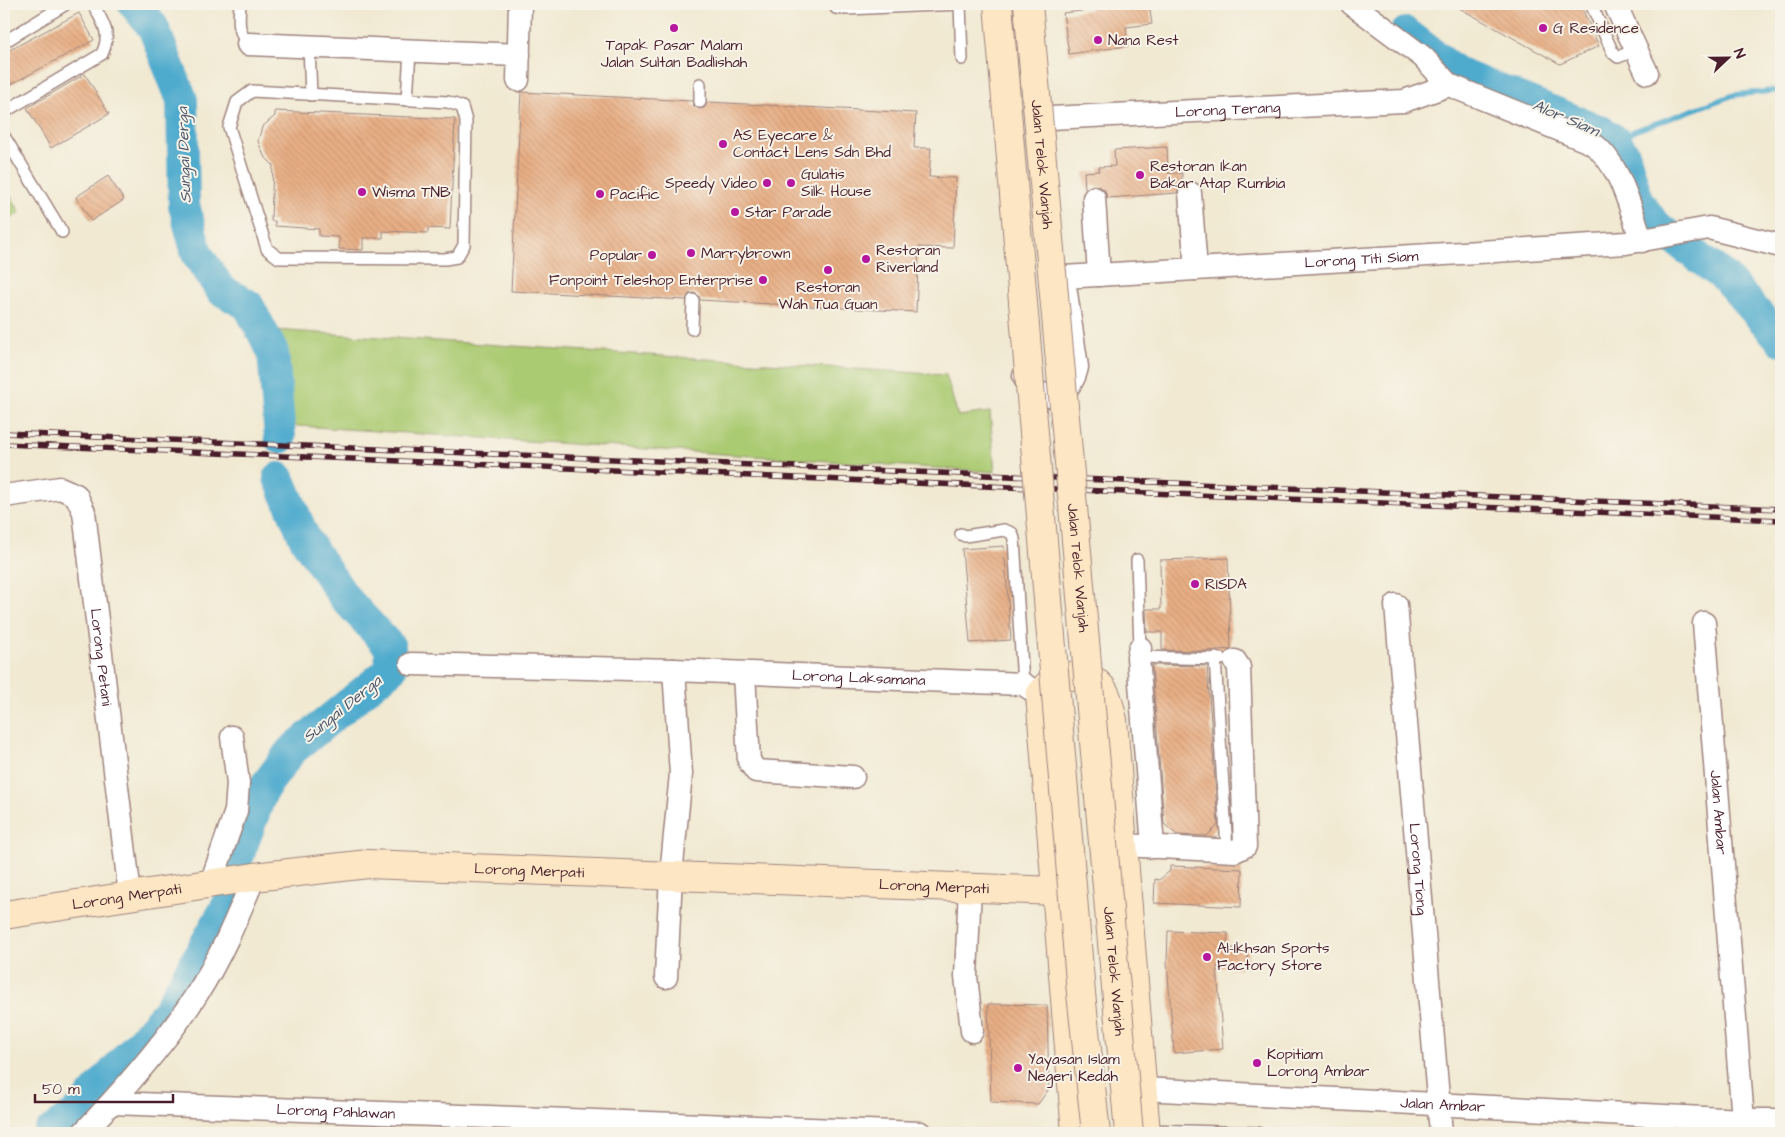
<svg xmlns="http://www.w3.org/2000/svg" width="1785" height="1137" viewBox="0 0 1785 1137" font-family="'Architects Daughter',sans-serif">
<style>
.grass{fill:#abcb72;stroke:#7a754e}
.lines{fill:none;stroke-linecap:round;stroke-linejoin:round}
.stream{stroke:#4fabcd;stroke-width:5.5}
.river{stroke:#4fabcd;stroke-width:32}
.building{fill:url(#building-back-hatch)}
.lane-casing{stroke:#9e847e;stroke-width:14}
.street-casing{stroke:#9e847e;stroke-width:25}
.secondary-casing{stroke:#9e847e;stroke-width:30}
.lane{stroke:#fff;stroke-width:11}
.street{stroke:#fff;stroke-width:22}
.secondary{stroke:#fce6c4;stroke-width:28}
.rail-casing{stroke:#4a1f2b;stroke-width:5.5}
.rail{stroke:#f7f3e8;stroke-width:4;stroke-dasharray:11;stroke-linecap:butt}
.secondary-bridge-casing{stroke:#9e847e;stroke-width:30;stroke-linecap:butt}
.secondary-bridge{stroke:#fce6c4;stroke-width:28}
.poi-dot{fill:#b5179e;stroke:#f7f3e8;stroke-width:2}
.labels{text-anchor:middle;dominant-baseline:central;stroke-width:4;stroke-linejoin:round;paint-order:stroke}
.poi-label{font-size:15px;fill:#4a1f2b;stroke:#f7f3e8;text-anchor:start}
.street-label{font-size:15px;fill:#4a1f2b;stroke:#f7f3e8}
.water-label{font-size:16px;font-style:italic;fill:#4c576c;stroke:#f7f3e8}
</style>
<defs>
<pattern id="building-back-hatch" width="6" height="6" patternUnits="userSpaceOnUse" patternTransform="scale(1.25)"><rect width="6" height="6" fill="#e8af85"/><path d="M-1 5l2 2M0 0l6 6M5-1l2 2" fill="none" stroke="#c89673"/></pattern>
</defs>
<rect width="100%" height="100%" fill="#f7f3e8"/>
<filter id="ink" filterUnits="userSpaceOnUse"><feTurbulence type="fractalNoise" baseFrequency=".02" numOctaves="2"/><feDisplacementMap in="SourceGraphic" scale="10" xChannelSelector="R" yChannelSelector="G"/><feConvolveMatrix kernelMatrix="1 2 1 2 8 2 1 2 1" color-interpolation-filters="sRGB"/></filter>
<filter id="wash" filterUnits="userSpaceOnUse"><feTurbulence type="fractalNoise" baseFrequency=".0096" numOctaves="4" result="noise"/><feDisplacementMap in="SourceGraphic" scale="20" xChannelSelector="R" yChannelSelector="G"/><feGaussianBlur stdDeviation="1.12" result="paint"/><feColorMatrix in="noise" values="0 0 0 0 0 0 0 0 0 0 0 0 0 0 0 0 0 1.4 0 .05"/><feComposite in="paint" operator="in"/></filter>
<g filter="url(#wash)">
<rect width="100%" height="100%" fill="#f1e9d2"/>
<g class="grass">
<path d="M 4,185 L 20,212 L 4,224 Z"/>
<path d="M 274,330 L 946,375 L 958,416 L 990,412 L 995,472 L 284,425 Z"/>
</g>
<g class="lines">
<path class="stream" d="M 1616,141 L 1634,131 L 1734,95 L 1781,90"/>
<g class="river">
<path d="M 134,4 L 153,27 L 182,100 L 184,205 L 197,254 L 221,290 L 248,305 L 273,352 L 280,438"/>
<path d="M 1406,33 L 1457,73 L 1601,131 L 1616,141 L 1625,156 L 1637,199 L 1654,224 L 1726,278 L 1781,340"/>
<path d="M 233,870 L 263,789 L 291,751 L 391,669 L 390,647 L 344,597 L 305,539 L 279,478"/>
<path d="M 49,1133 L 77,1113 L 167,1012 L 231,899"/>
</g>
</g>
<g id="blocks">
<g class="building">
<path d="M 1089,4 L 1149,4 L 1152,24 L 1126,27 L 1128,46 L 1069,54 L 1063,13 L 1090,10 Z"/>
<path d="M 1452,4 L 1580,4 L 1599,46 L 1560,64 Z"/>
<path d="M 79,13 L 94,40 L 4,88 L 4,53 Z"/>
<path d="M 85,74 L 109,114 L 51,148 L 27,108 Z"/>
<path d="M 521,92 L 692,101 L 694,106 L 700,109 L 704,108 L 708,102 L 916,113 L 914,148 L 931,148 L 929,177 L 956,178 L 953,248 L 919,247 L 916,312 L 700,300 L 699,296 L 694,293 L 689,294 L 686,300 L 511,291 Z"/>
<path d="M 275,111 L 455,119 L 450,229 L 428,228 L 428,233 L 383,231 L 383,238 L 363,238 L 363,250 L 339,249 L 339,237 L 319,236 L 319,229 L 275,226 L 275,221 L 271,221 L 273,165 L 264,156 L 258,141 L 262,127 L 275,116 Z"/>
<path d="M 1167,147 L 1168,173 L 1182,173 L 1182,183 L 1177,193 L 1107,198 L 1105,190 L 1099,186 L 1093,185 L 1085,189 L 1084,172 L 1099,171 L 1099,167 L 1115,166 L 1114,150 Z"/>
<path d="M 108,176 L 124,200 L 91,221 L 76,197 Z"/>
<path d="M 1004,546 L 1011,640 L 970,643 L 962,549 Z"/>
<path d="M 1228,558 L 1231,649 L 1206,651 L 1162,650 L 1162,632 L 1147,632 L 1146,609 L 1161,609 L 1160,560 Z"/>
<path d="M 1152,665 L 1207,666 L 1218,825 L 1207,836 L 1177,835 L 1164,824 Z"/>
<path d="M 1170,866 L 1242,869 L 1241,907 L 1154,903 L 1155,879 L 1159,880 L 1170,871 Z"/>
<path d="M 1168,931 L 1228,933 L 1227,948 L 1248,949 L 1247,968 L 1217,967 L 1223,1049 L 1174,1053 L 1167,962 Z"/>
<path d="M 988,1004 L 1047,1005 L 1049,1089 L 1038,1104 L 991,1102 Z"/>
</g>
</g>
</g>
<g filter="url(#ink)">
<use href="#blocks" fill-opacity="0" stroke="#9e847e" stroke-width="1"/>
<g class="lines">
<defs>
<g id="lane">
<path d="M 240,4 C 239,19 237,31 248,44"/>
<path d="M 834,4 L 836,8 L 847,9 L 959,4"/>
<path d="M 960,4 L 962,59"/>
<path d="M 1591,4 L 1613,53 L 1618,57 L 1636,50"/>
<path d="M 4,42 L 66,4"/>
<path d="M 309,46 L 311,95"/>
<path d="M 252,91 L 448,102 L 462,107 L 466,121 L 464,245 L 457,257 L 445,259 L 279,258 L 267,249 L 229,127 L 237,102 Z"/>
<path d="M 407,100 L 410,51"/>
<path d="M 700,102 L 700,84"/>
<path d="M 4,112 L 102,54 C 112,32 103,24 93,4"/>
<path d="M 4,136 L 62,232"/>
<path d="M 692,329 L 693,300"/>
<path d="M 961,534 L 965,536 L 1004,530 L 1012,533 L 1014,539 L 1023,684"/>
<path d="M 1137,560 L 1140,648"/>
<path d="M 1138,657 L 1221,659"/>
<path d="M 1215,658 L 1227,850"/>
<path d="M 1145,1130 L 1258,1133"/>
</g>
<g id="street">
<path d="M 1352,4 L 1423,57 L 1449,85 L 1592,143 C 1621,164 1630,209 1642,241"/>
<path d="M 1615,4 L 1647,73"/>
<path d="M 248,44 L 519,55"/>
<path d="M 518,80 L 520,4"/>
<path id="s1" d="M 1050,118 L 1404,101 L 1449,85"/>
<path d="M 1190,193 L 1196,269"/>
<path d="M 1094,198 L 1099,275"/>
<path id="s2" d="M 1064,277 L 1626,243 L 1709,228 L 1781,246"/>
<path d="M 1024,376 C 1025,382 1030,385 1034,389 C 1054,406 1073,388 1077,367 L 1065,286"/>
<path id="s3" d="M 4,496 L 60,488 L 76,495 L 84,512 L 130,895"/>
<path id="s4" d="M 1396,605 L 1441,1133"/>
<path id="s5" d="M 1704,623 L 1743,1120"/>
<path d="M 1140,648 L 1138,657 L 1153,847"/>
<path id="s6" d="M 411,664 L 674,670 L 1023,684 L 1040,695"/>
<path d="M 744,674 L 749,761 L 756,771 L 853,777"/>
<path d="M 1123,845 L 1235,851 L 1245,846 L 1239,667 L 1235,661"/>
<path d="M 211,883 L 236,811 L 238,783 L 232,737"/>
<path d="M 970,887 L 966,976 L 972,1031"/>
<path d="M 666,977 L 671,875 L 681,774 L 674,670"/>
<path id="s7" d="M 1142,1089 L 1743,1120 L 1781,1120"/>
<path id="s8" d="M 112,1103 L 920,1133"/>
<path d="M 83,1133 C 123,1091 163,1046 195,997 C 220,959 237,918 254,877"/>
</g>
<g id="secondary">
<path id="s9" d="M 4,915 L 254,877 L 368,864 L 1057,891"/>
<path d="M 1076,1133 L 1040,695 C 1043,691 1046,686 1050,683 C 1061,671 1090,675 1101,687 C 1108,695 1110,709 1113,720 L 1146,1133"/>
</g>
</defs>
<use href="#lane" class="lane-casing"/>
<use href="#street" class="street-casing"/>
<use href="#secondary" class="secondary-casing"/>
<use href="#lane" class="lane"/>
<use href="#street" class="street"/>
<use href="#secondary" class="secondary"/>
<defs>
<g id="rail">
<path d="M 4,433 L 1781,509"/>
<path d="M 4,444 L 1781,520"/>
</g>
</defs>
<use href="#rail" class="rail-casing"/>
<use href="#rail" class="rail"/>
<defs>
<g id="secondary-bridge">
<path d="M 998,4 L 1081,993 L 1096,1133"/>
<path id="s10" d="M 1028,4 L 1129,1133"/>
</g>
</defs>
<use href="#secondary-bridge" class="secondary-bridge-casing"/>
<use href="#secondary-bridge" class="secondary-bridge"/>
</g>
</g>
<g class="poi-dot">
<circle cx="674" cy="28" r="5"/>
<circle cx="1543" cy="28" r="5"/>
<circle cx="1098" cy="40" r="5"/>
<circle cx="723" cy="144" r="5"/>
<circle cx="1140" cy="175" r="5"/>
<circle cx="767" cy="183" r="5"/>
<circle cx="791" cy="183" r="5"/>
<circle cx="362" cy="192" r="5"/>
<circle cx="600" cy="194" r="5"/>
<circle cx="735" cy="212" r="5"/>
<circle cx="691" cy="253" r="5"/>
<circle cx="652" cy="255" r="5"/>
<circle cx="866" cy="259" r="5"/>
<circle cx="828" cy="270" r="5"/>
<circle cx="763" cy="280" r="5"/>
<circle cx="1195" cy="584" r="5"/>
<circle cx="1207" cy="957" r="5"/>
<circle cx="1257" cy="1063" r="5"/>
<circle cx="1018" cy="1068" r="5"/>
</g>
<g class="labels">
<g class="poi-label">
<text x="1553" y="28">G Residence</text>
<text x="1108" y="40">Nana Rest</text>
<text x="674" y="45" text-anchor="middle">Tapak Pasar Malam<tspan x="674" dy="17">Jalan Sultan Badlishah</tspan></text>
<text x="733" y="135">AS Eyecare &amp;<tspan x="733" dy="17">Contact Lens Sdn Bhd</tspan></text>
<text x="1150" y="166">Restoran Ikan<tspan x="1150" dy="17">Bakar Atap Rumbia</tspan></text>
<text x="801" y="174">Gulatis<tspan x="801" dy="17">Silk House</tspan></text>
<text x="757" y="183" text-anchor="end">Speedy Video</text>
<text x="372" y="192">Wisma TNB</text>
<text x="610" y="194">Pacific</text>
<text x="745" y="212">Star Parade</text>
<text x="876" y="250">Restoran<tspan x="876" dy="17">Riverland</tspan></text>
<text x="701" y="253">Marrybrown</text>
<text x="642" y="255" text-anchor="end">Popular</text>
<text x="753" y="280" text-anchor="end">Fonpoint Teleshop Enterprise</text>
<text x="828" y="287" text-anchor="middle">Restoran<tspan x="828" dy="17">Wah Tua Guan</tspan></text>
<text x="1205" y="584">RISDA</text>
<text x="1217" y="948">Al-Ikhsan Sports<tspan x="1217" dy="17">Factory Store</tspan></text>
<text x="1267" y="1054">Kopitiam<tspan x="1267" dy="17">Lorong Ambar</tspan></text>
<text x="1028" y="1059">Yayasan Islam<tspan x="1028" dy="17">Negeri Kedah</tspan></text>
</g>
<g class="street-label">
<text stroke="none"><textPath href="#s1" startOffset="178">Lorong Terang</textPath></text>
<text stroke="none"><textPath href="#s10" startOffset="161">Jalan Telok Wanjah</textPath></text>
<text stroke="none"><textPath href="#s2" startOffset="298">Lorong Titi Siam</textPath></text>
<text stroke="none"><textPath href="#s10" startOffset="566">Jalan Telok Wanjah</textPath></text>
<text stroke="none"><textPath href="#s3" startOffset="239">Lorong Petani</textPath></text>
<text stroke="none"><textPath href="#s6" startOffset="448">Lorong Laksamana</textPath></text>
<text stroke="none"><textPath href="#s5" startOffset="190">Jalan Ambar</textPath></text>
<text stroke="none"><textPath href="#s4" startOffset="265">Lorong Tiong</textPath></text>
<text stroke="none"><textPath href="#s9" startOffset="529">Lorong Merpati</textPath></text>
<text stroke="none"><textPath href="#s9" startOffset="934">Lorong Merpati</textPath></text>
<text stroke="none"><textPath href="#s9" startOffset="124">Lorong Merpati</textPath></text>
<text stroke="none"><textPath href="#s10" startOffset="971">Jalan Telok Wanjah</textPath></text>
<text stroke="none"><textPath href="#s7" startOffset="301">Jalan Ambar</textPath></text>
<text stroke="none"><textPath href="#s8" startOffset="224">Lorong Pahlawan</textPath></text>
</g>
<g class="water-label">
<text transform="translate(1566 118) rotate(23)">Alor Siam</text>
<text transform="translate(184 155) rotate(-92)">Sungai Derga</text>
<text transform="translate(342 709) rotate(-39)">Sungai Derga</text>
</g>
</g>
<rect width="1785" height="1137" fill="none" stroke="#f7f3e8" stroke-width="20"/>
<g transform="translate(1728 58) rotate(68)" stroke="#f7f3e8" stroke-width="4" paint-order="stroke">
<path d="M0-4L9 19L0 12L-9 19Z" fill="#4a1f2b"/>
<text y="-8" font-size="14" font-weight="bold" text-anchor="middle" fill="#4a1f2b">N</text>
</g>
<path d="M35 1094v8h138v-8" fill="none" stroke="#4a1f2b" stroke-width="2.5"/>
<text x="42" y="1094" font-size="15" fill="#4a1f2b" stroke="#f7f3e8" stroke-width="4" paint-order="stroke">50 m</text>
</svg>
